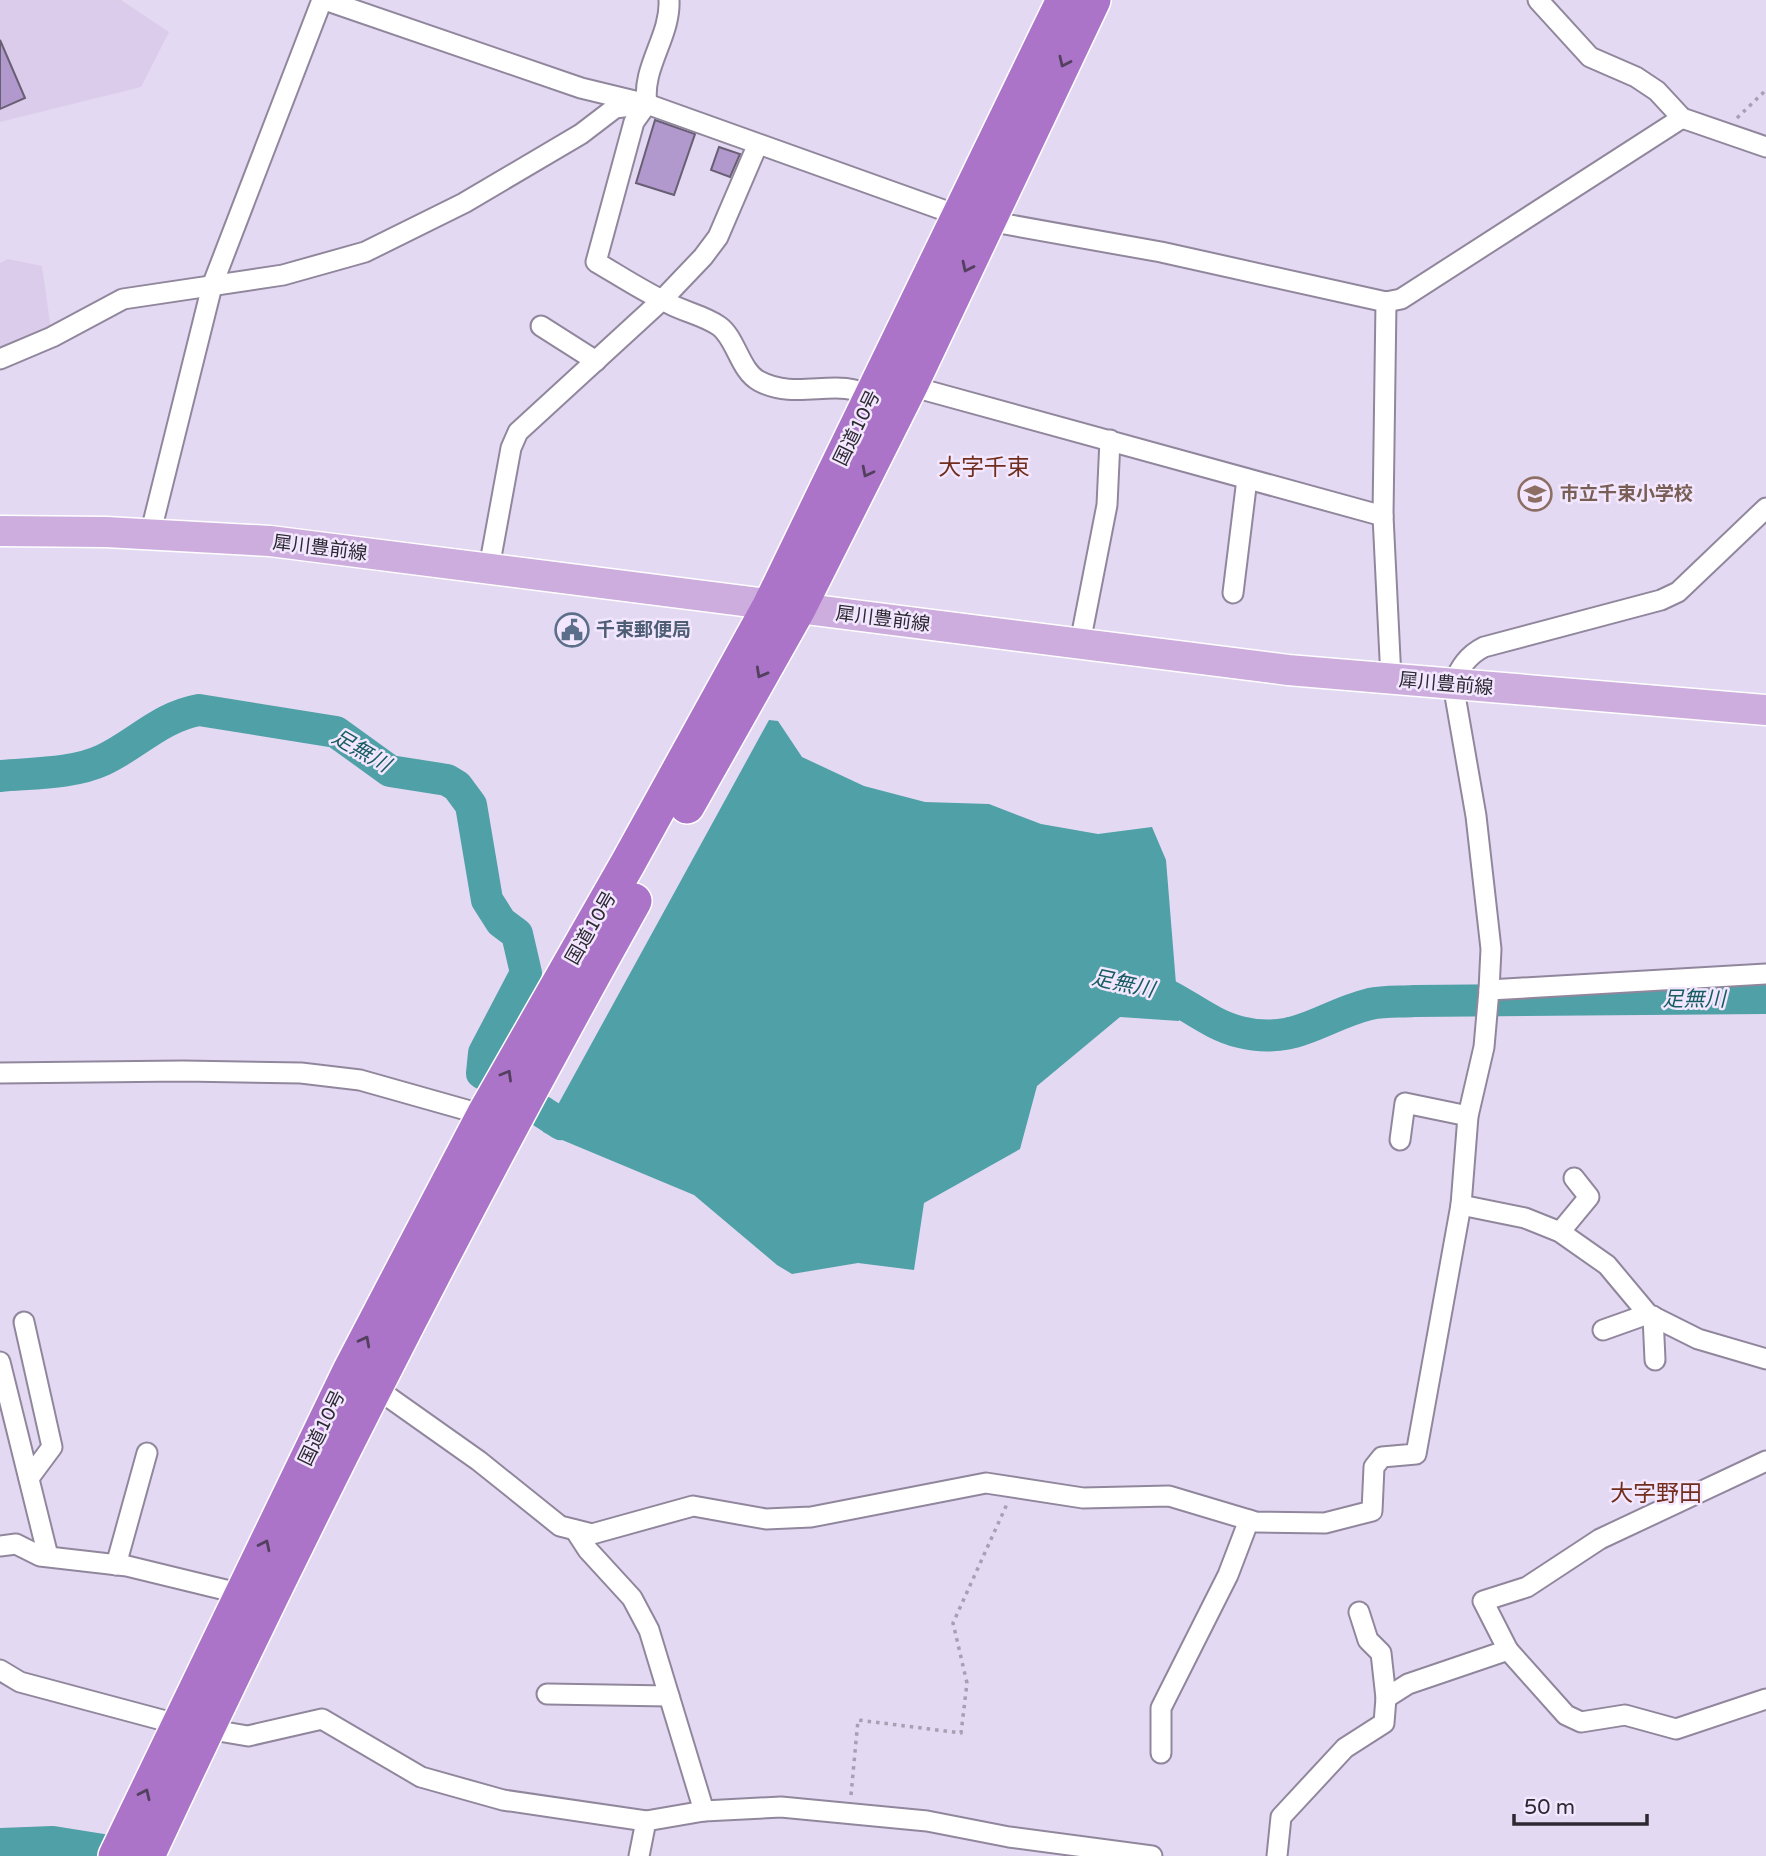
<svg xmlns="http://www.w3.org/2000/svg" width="1766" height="1856" viewBox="0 0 1766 1856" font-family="'Varela Round','Noto Sans JP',sans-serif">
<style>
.built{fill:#daccea}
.water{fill:#4fa0a7}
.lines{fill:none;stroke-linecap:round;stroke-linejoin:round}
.river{stroke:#4fa0a7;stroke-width:32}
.building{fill:#b198cd;stroke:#695f74;stroke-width:2}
.street-casing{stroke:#91879d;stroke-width:23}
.primary-casing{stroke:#fff;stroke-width:33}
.highway-casing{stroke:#fff;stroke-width:38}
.path{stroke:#a89fb3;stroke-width:3.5;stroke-dasharray:3.5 5;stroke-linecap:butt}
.street{stroke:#fff;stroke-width:19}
.primary{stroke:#cdacde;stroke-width:30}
.highway{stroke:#ab74c8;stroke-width:35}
.oneway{stroke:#53405f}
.labels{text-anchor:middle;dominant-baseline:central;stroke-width:5;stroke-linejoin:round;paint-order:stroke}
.street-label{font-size:19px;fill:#2d2932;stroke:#f2e7ff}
.education-label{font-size:19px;font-weight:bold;fill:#785e54;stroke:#f2e7ff;text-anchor:start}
.service-label{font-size:19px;font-weight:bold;fill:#4e5e75;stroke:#f2e7ff;text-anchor:start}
.water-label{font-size:21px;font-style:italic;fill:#175c61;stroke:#f2e7ff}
.quarter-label{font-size:23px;fill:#712e1d;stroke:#f2e7ff}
</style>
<rect width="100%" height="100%" fill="#e4d9f2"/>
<g class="built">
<path d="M 0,0 L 121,0 L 169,32 L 141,87 L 0,122 Z"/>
<path d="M 8,259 L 42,266 L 52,337 L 0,359 L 0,263 Z"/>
</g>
<path class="water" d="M 769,720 L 778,721 L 802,757 L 864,786 L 925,802 L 989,804 L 1041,824 L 1098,834 L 1152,827 L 1166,860 L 1179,1021 L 1120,1017 L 1037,1086 L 1020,1149 L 924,1203 L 914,1270 L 858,1263 L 792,1274 L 777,1265 L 694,1195 L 543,1132 Z"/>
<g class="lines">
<g class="river">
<path d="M 0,776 C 32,773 73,774 103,760 C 137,744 160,717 199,710 L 336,732 L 390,771 L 447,780 L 457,786 L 471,805 L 487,900 L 501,922 L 517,934 L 526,973 L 484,1053 L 482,1073 L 487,1076"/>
<path d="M 1138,984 C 1176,992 1203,1023 1240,1032 C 1295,1046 1321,1016 1370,1004 C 1384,1001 1400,1002 1414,1001 L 1766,998"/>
<path d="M 541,1111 L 561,1124 L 587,1112"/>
<path d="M 0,1844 L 53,1842 L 103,1850"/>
</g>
</g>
<g class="building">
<path d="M 0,40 L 25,98 L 0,109 Z"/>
<path d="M 655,120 L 695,134 L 674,195 L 636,183 Z"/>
<path d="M 719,147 L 740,154 L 730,177 L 711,170 Z"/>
</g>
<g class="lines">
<defs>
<g id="street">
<path d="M 325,0 L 581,88 L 647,104 L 960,216 L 1161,252 L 1386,302 L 1401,299 L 1682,118"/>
<path d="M 669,0 C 671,36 641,68 647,104 L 634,122 L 596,262 C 620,276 644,292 670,304 C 685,312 705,316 719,326 C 736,338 740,371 759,381 C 798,402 840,375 872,398 L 910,386 L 1383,516"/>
<path d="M 1538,0 L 1590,57 L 1636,77 L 1657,91 L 1682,118 L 1766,147"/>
<path d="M 1386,302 L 1383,516 L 1391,679"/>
<path d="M 541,326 L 596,361"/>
<path d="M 0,359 L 52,337 L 123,299 L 283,275 L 365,252 L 464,203 L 581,134 L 615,108 L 639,105"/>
<path d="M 150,535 L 212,286 L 322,0"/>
<path d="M 489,568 L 511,448 L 518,432 L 662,300 L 703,257 L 718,237 L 757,146"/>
<path d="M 1233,593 L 1247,479"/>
<path d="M 1080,643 L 1107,505 L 1110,440"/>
<path d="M 1489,990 L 1766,974"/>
<path d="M 0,1073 L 183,1071 L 301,1073 L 360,1080 L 484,1115"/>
<path d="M 1400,1140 L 1405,1103 L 1468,1116"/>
<path d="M 1461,1205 L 1525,1218 L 1560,1232 L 1607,1265 L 1648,1314 L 1698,1339 L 1766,1359"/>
<path d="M 1560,1232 L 1589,1197 L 1574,1178"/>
<path d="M 1653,1316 L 1655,1360"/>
<path d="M 24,1322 L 52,1447 L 29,1478"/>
<path d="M 1603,1330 L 1648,1314"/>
<path d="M 0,1362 L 48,1556"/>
<path d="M 373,1386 L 479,1461 L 560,1526 L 592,1534 L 693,1506 L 766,1519 L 811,1517 L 986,1483 L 1083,1498 L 1169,1496 L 1256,1522 L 1325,1523 L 1372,1511 L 1374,1467 L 1382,1457 L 1416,1454 L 1461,1205 L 1468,1116 L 1484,1047 L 1489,990 L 1491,949 L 1476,816 L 1453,684 C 1460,667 1468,655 1484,647 L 1661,600 L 1678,592 L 1766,508"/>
<path d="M 1766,1461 L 1600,1539 L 1527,1587 L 1483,1601 L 1508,1650 L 1566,1715 L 1581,1722 L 1625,1715 L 1676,1729 L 1766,1699"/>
<path d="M 575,1530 L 588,1550 L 632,1598 L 649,1630 L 704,1811"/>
<path d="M 0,1546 L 16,1544 L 40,1556 L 127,1566 L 242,1594"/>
<path d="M 116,1565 L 147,1453"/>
<path d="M 0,1670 L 20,1682 L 177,1724 L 248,1736 L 322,1719 L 421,1777 L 503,1800 L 646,1821 L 704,1811 L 781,1807 L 927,1821 L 1009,1837 L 1152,1856"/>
<path d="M 547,1694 L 669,1696"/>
<path d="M 1386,1698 L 1408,1684 L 1508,1650"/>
<path d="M 1161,1753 L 1161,1708 L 1228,1575 L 1249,1520"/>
<path d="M 639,1856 L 646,1821"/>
<path d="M 1277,1856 L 1281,1817 L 1345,1748 L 1384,1723 L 1386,1698 L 1381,1653 L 1368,1640 L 1359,1612"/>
</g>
<path id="primary" d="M 0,531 L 106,532 L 270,541 L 1288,670 L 1766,710"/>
<g id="highway">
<path d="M 687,806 L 798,609 L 910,386 L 1093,0"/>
<path d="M 116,1856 L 350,1371 L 484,1115 L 628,863 L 770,606 L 1064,0"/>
<path d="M 147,1856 C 299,1530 459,1214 634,901"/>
</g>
</defs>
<use href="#street" class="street-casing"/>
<use href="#primary" class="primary-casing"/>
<use href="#highway" class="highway-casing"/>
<g class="path">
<path d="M 1737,118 L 1766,90"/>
<path d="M 851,1795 L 858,1720 L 961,1733 L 967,1683 L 953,1623 L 1007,1504"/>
</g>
<use href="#street" class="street"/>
<use href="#primary" class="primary"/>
<use href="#highway" class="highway"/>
</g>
<defs><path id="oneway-chevron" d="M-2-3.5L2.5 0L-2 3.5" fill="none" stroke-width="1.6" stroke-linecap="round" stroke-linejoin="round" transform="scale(1.75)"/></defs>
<g class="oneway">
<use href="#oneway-chevron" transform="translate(1064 62) rotate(115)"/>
<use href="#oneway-chevron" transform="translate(967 267) rotate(116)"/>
<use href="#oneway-chevron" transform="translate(867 472) rotate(117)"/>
<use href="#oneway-chevron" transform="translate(761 673) rotate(119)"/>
<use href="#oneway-chevron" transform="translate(507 1075) rotate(-60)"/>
<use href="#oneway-chevron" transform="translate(365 1341) rotate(-62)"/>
<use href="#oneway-chevron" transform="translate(265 1545) rotate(-64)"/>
<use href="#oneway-chevron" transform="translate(145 1794) rotate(-65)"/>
</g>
<defs>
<symbol id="school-ring" viewBox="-11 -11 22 22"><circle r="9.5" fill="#f2e7ff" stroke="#8d6e63" stroke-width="1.5"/><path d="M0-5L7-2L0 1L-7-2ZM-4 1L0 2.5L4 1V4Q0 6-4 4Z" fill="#8d6e63"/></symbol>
<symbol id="civic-ring" viewBox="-11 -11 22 22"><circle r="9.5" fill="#f2e7ff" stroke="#5c6f8a" stroke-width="1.5"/><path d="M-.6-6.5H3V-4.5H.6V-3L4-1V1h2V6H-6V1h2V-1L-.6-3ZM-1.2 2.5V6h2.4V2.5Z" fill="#5c6f8a"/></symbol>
</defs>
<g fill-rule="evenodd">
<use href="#school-ring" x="1516" y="475" width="38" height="38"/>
<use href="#civic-ring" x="553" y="611" width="38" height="38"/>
</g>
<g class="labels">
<g class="street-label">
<text transform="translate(857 428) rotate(-64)">国道10号</text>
<text transform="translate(320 548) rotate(7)">犀川豊前線</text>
<text transform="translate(883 619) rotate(7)">犀川豊前線</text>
<text transform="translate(1446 684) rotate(5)">犀川豊前線</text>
<text transform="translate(591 928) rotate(-60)">国道10号</text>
<text transform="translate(322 1428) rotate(-64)">国道10号</text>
</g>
<g class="education-label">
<text x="1560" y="494">市立千束小学校</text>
</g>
<g class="service-label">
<text x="596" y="630">千束郵便局</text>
</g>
<g class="water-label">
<text transform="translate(361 751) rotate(30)">足無川</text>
<text transform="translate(1123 984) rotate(12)">足無川</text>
<text x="1694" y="999">足無川</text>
</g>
<g class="quarter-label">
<text x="984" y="468">大字千束</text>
<text x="1656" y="1494">大字野田</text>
</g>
</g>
<path d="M1514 1814v10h133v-10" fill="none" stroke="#2d2932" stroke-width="3.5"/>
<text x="1524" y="1814" font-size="21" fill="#2d2932" stroke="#f2e7ff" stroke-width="5" paint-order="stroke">50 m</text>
</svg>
